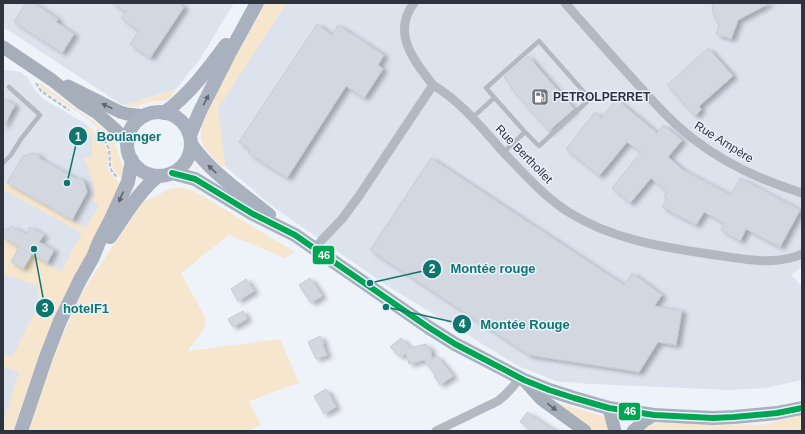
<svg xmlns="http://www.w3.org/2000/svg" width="805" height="434" viewBox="0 0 805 434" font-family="Helvetica,sans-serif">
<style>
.built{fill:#dce3ed}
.green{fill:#f7e6ce}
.building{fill:#d3d8e0;stroke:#c6ccd4;filter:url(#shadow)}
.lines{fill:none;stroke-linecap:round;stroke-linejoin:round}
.path{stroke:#b8bcc4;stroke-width:2;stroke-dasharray:4 2;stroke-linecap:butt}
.lane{stroke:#b2b9c3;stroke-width:4.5}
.street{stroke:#b2b9c3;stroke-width:9}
.secondary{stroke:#a6aeba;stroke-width:13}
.primary{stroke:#a9b1be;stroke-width:14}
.bus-1-casing{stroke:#eaf1fd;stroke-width:9}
.bus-1{stroke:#00a651;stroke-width:6}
.oneway{fill:#5f6672}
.oneway2{fill:#5d6570}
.labels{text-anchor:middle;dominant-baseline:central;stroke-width:3;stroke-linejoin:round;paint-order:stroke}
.poi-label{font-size:12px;font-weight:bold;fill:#2d343f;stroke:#eaf1fd;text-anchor:start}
.street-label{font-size:12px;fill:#2d343f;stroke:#eaf1fd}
.leader{fill:none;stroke:#0f766e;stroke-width:1.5}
.callout-dot{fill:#0f766e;stroke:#eaf1fd;stroke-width:1.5}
.mark-label{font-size:12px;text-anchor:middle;font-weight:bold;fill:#fff}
.callout-label{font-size:13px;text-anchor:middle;font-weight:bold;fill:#0f766e;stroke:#eaf1fd;stroke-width:3;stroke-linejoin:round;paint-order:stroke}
.line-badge{stroke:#eaf1fd;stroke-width:1.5}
.badge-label{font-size:11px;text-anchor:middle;font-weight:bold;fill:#fff}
</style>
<defs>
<filter id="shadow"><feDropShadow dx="4.5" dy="2.5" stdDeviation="2" flood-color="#0004"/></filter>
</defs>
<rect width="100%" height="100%" fill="#eef2f9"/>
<g class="built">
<path d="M 3,3 L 234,3 L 200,59 L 176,89 L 125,105 L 121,104 L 3,27 Z"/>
<path d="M 287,3 L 802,3 L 802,267 L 791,275 L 802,287 L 802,380 L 765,388 L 732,390 L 591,384 L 556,381 L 518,366 L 383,283 L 272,206 L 225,166 L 218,108 Z"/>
<path d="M 3,70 L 7,70 L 21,72 L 28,78 L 35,90 L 43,99 L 86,124 L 95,134 L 108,172 L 114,181 L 3,431 Z"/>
</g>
<g class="green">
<path d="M 266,3 L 287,3 L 218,108 L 225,166 L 223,167 L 215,160 L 204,147 L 201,138 L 201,126 L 208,111 L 216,91 Z"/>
<path d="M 39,82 L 90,119 L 107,132 L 114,139 L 123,169 L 123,175 L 122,178 C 109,170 113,158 109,145 C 107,139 102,132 97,127 C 86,116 67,106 54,97 C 50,94 44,92 41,88 C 40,86 39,84 39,82 Z"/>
<path d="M 176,89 C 174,93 171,97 168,99 C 162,102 155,100 149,102 C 141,104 133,110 125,105 Z"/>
<path d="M 88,126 C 97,133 106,143 108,155 C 108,160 107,166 109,171 C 112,177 117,180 122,185 L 109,214 L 73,279 L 36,365 L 21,407 L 13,431 L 3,431 L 3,423 L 19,372 L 3,366 L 3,354 L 12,357 L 35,312 L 39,299 L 38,286 L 3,274 L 3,240 L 4,238 L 19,247 L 11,262 L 22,269 L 32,254 L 61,271 L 82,233 L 3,189 L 3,182 L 7,183 L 86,228 L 99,205 L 93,202 C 93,199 94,197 94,195 C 95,187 88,164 83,158 L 92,158 L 92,134 L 83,135 Z"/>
<path d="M 179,187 L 194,191 L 295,252 L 285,258 L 229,235 L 181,273 L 206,319 L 204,329 L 188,351 L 280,339 L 299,383 L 249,401 L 261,425 L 249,431 L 27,431 L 42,387 L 59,343 L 80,297 L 90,280 L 143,202 L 157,196 L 166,190 Z"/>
<path d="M 558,403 L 602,416 L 606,418 L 612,431 L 595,431 L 562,408 L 557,404 Z"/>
<path d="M 802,415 L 802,431 L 639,431 L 651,423 L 762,425 Z"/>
</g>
<g class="building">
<path d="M 26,3 L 34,3 L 58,19 L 56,22 L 74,34 L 62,53 L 14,22 Z"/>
<path d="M 112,3 L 179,3 L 184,7 L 150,58 L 130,44 L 139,31 L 121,18 L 126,12 Z"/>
<path d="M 712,3 L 770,3 L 738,20 L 731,39 L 716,34 L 719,26 L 713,13 Z"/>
<path d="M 317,24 L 332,35 L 338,25 L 384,55 L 378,65 L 383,69 L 364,98 L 346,86 L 287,178 L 248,153 L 250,149 L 239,142 Z"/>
<path d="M 708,48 L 733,76 L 699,106 L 701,110 L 695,116 L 667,85 Z"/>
<path d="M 528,56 L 574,109 L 549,131 L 511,88 L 512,87 L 504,77 Z"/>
<path d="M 3,98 L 15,105 L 3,127 Z"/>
<path d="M 616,99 L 657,133 L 663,125 L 682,140 L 668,157 L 683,170 L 731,195 L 740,178 L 800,210 L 780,247 L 746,229 L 740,241 L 721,230 L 724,223 L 704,212 L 696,225 L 662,207 L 667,199 L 664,198 L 667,192 L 651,178 L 630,203 L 612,188 L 641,152 L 627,142 L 599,176 L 566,149 L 595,112 L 602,118 Z"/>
<path d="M 34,153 L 40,156 L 39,158 L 77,179 L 78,177 L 84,181 L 87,192 L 72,220 L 7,183 L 23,156 Z"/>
<path d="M 431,158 L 624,285 L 632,273 L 662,295 L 654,306 L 682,310 L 676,345 L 658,342 L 639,372 L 529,355 L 370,250 Z"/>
<path d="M 11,226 L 26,234 L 30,227 L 44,235 L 39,242 L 54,250 L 47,263 L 32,254 L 23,269 L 11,262 L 19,247 L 3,237 L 3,227 L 8,231 Z"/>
<path d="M 310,278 L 322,296 L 311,303 L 299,285 Z"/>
<path d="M 246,279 L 254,291 L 238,301 L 231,289 Z"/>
<path d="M 243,311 L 247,319 L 233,327 L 228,319 Z"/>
<path d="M 320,336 L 324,344 L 322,344 L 327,355 L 316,359 L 308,342 Z"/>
<path d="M 401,338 L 410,348 L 426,344 L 427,348 L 430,347 L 432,359 L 437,356 L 453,376 L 440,385 L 434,376 L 435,375 L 424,360 L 409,364 L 406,353 L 403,356 L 399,356 L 390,347 Z"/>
<path d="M 326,389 L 336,407 L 324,414 L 314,396 Z"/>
<path d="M 527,412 L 556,431 L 533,431 L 520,422 Z"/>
</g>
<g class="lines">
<g class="path">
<path d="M 36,83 L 41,91 L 69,110"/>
<path d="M 97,130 C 101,134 105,141 108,147 C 112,159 106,168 117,177"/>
</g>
<g class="lane">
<path d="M 472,118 L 494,98"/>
<path d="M 504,152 L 525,132 L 539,146 L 590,99 L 539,41 L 486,88 L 525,132"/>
<path d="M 3,163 L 11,155 L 21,139 L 40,115 L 9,87"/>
</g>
<g class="street">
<path d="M 414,3 C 391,33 414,61 433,85"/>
<path d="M 565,3 C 587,28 609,53 632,78 C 650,98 669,120 692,138 C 724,163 763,181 802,193"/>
<path d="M 315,250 L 321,241 L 342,219 L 359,196 L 433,85 C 463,103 484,131 507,156 C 526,176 547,199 570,213 C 612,239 661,247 709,254 C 739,258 773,267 802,254"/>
<path d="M 436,431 L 498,401 C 507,394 513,388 519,378"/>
</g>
<g class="secondary">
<path d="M 3,47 L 52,80 L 81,103 L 97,113 L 115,129 L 128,142"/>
<path d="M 68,86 L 120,112 L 127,114 L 145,116"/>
<path d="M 524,380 L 541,399 L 585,431"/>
<path d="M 609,408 L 611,416 L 615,431"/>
<path d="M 633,431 L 644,421 L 654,415"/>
</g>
<g class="primary">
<circle cx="159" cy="144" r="32"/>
<path d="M 164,113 C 188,96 209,68 226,45"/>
<path d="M 190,135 L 200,111 L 229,54 L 257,3"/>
<path d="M 191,144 C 211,173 242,193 269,215"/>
<path d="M 172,173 L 195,179 L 253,214 L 295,235 L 428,327 L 455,344 L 524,380 L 549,390 L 574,398 L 609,408 L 654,415 L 713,418 L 734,417 L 777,413 L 802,408"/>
<path d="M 110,237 C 124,217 139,191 158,176"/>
<path d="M 21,431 L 46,357 L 60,321 L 80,280 L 93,257 L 99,242 L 111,219 L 128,182 L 132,160"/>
</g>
<defs>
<path id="bus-1" d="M 172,173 L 195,179 L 253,214 L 295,235 L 428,327 L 455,344 L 524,380 L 549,390 L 574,398 L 609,408 L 654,415 L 713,418 L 734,417 L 777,413 L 802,408"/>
</defs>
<use href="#bus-1" class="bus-1-casing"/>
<use href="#bus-1" class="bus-1"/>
</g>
<defs><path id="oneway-solid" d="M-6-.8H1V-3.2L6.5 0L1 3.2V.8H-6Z"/></defs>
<g class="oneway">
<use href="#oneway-solid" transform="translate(206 100) rotate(-63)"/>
<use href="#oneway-solid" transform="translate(212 169) rotate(-136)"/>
<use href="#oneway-solid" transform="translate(121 197) rotate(114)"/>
</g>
<g class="oneway2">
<use href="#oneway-solid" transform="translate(107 106) rotate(-155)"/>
<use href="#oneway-solid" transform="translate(552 407) rotate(37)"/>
</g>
<defs>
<symbol id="fuel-square" viewBox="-11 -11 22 22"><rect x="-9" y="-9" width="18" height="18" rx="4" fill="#717680" stroke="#eaf1fd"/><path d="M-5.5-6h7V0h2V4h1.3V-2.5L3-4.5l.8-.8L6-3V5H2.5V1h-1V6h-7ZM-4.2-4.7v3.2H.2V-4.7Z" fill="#fff"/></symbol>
</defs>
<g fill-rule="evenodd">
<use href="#fuel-square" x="530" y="87" width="20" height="20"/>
</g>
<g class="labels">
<g class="poi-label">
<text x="553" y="97">PETROLPERRET</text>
</g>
<g class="street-label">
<text transform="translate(724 142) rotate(32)">Rue Ampère</text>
<text transform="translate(524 154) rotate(46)">Rue Berthollet</text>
</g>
</g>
<path class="leader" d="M67 183L78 136M370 283L432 269M34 249L45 308M386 307L462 324"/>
<g class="callout-dot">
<circle cx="67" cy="183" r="4"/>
<circle cx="370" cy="283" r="4"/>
<circle cx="34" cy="249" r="4"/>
<circle cx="386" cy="307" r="4"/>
<circle cx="78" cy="136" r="10"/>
<circle cx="432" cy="269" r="10"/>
<circle cx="45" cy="308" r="10"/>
<circle cx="462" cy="324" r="10"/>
</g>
<g class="mark-label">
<text x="78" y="141">1</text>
<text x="432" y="273">2</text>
<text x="45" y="312">3</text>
<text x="462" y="328">4</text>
</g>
<g class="callout-label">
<text x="129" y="141">Boulanger</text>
<text x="493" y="273">Montée rouge</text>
<text x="86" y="313">hotelF1</text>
<text x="525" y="329">Montée Rouge</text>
</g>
<g class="line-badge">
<rect x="312" y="245" width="23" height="20" rx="4" fill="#00a651"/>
<rect x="618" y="402" width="23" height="19" rx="4" fill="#00a651"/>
</g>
<g class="badge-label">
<text x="324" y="259">46</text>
<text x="630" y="415">46</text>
</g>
<rect width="805" height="434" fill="none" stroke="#2d343f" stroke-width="8"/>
</svg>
